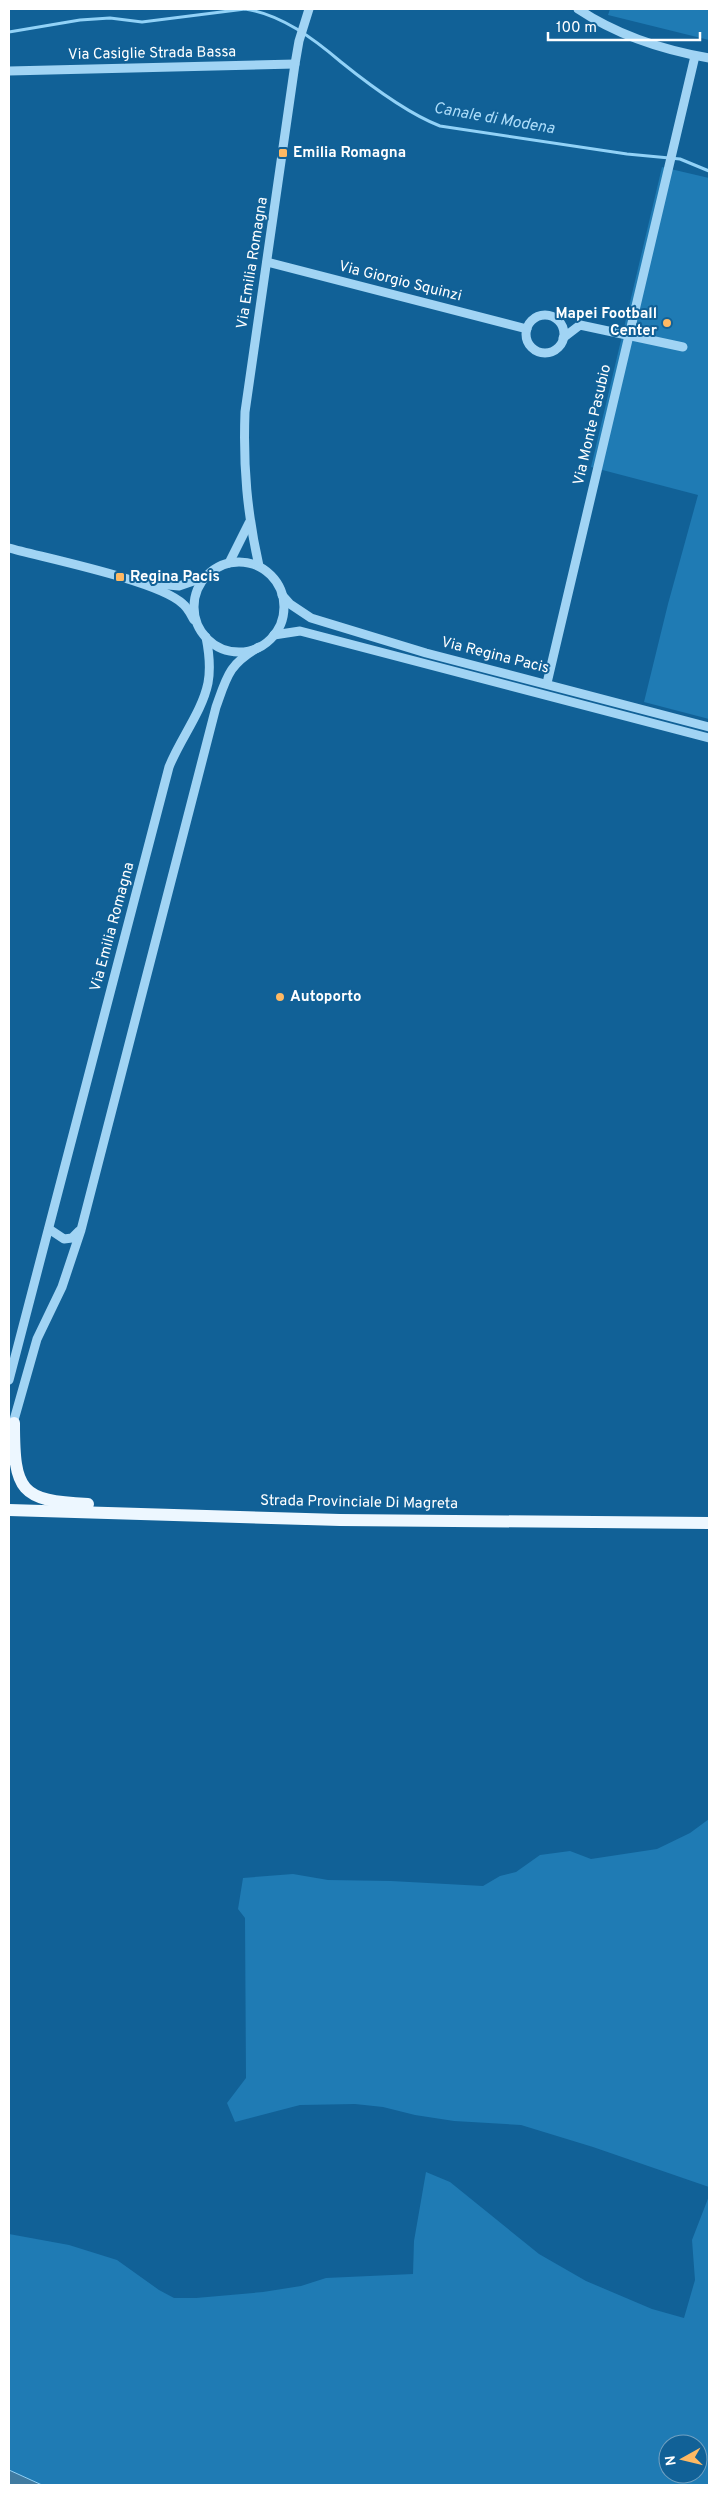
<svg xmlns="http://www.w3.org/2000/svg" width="718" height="2494" viewBox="0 0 718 2494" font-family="Overpass,sans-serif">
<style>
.green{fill:#1f7bb4;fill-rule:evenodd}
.water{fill:#417ba1;stroke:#92d2f7}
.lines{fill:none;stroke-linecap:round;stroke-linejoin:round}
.stream{stroke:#92d2f7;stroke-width:3}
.minor{stroke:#a1d4f4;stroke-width:9}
.major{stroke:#edf7ff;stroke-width:12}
.poi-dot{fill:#ffb963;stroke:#116197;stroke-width:2}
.labels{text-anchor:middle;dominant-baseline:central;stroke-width:4;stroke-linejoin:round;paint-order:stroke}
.street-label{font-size:15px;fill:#fff;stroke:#116197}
.poi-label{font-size:15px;font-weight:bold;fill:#fff;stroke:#116197;text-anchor:start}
.water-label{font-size:16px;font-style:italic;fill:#adddfa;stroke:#116197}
</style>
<rect width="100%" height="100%" fill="#116197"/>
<g class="green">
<path d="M 610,9 L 709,9 L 709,40 L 608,15 Z"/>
<path d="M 662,167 L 709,178 L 709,719 L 644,702 L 668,604 L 698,495 L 591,467 Z"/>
<path d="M 709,1819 L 709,2187 L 593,2147 L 521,2125 L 454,2121 L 415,2115 L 383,2107 L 355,2104 L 300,2105 L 235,2122 L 227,2103 L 246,2078 L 245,1918 L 238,1909 L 243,1878 L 293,1874 L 328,1880 L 391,1881 L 483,1886 L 500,1876 L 516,1872 L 540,1855 L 570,1851 L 591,1859 L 657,1849 L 690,1833 Z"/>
<path d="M 426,2172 L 450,2182 L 539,2254 L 586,2281 L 652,2309 L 684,2318 L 695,2280 L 692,2240 L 709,2196 L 709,2485 L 42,2485 L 9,2470 L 9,2234 L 69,2245 L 117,2260 L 159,2290 L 174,2298 L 196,2298 L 263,2292 L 301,2286 L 326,2278 L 413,2274 L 414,2241 ZM 668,2444 L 698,2444 L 698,2474 L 668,2474 Z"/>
</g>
<path class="water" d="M 9,2470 L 42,2485 L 9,2485 Z"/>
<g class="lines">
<g class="stream">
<path d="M 245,9 C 281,14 314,39 341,62 C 367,83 409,114 440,126 L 627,154 L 680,159 L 709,171"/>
<path d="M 9,32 L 80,20 L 110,18 L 142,22 L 245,9"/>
</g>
<g class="minor">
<path d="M 578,9 C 617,35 663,50 709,58"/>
<path d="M 9,71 L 295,64"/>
<path d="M 267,262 L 527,329"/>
<circle cx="545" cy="334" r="19"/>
<path d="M 563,338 L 580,325 L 683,347"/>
<path d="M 9,548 C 45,558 160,581 183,604 C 188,608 191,615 194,620"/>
<circle cx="239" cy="607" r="45"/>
<path d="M 229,563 L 249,523"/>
<path d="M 259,566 C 247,512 243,467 245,412 L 295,64 L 299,41 L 309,9"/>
<path d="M 147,583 L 179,586 L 205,577"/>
<path d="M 282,595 L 290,604 L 311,618 L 426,653 L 709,727"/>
<path d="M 274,635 L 300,631 L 709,738"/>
<path d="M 547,683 L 695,56"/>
<path d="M 49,1229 L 64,1239 L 72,1238 L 79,1231"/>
<path d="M 9,1380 L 169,767 C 180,739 202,712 208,683 C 211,667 209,652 206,637"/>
<path d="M 12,1427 L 37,1339 L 62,1287 L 81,1230 L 216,707 C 227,676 229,664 259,647"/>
</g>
<g class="major">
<path d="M 14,1423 C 14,1491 20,1501 88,1504"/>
<path d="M 9,1510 L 340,1520 L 709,1523"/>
</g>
</g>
<g class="poi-dot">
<rect x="278" y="148" width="10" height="10" rx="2.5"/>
<circle cx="667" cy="323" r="5"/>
<rect x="115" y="572" width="10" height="10" rx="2.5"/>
<circle cx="280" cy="997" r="5"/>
</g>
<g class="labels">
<g class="street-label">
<text transform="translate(152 54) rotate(-1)">Via Casiglie Strada Bassa</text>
<text transform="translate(253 263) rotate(-81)">Via Emilia Romagna</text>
<text transform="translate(400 282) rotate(14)">Via Giorgio Squinzi</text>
<text transform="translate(593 425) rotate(-77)">Via Monte Pasubio</text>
<text transform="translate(495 656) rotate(14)">Via Regina Pacis</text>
<text transform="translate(113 927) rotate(-75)">Via Emilia Romagna</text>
<text transform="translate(359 1503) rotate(1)">Strada Provinciale Di Magreta</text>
</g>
<g class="poi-label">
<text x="293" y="153">Emilia Romagna</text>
<text x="657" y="314" text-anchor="end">Mapei Football<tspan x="657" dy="17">Center</tspan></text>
<text x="130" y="577">Regina Pacis</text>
<text x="290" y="997">Autoporto</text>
</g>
<g class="water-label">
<text transform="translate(494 119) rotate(10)">Canale di Modena</text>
</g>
</g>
<rect width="718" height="2494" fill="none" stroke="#ffffff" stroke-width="20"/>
<g transform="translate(683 2459) rotate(262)"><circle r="24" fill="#116197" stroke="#70a0c1"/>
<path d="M0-4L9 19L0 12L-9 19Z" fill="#ffb963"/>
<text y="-8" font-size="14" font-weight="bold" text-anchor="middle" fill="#ffffff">N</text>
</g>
<path d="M548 32v8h152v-8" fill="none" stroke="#ffffff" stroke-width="2.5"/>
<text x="556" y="32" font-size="15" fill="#ffffff" stroke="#116197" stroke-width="4" paint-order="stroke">100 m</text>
</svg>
